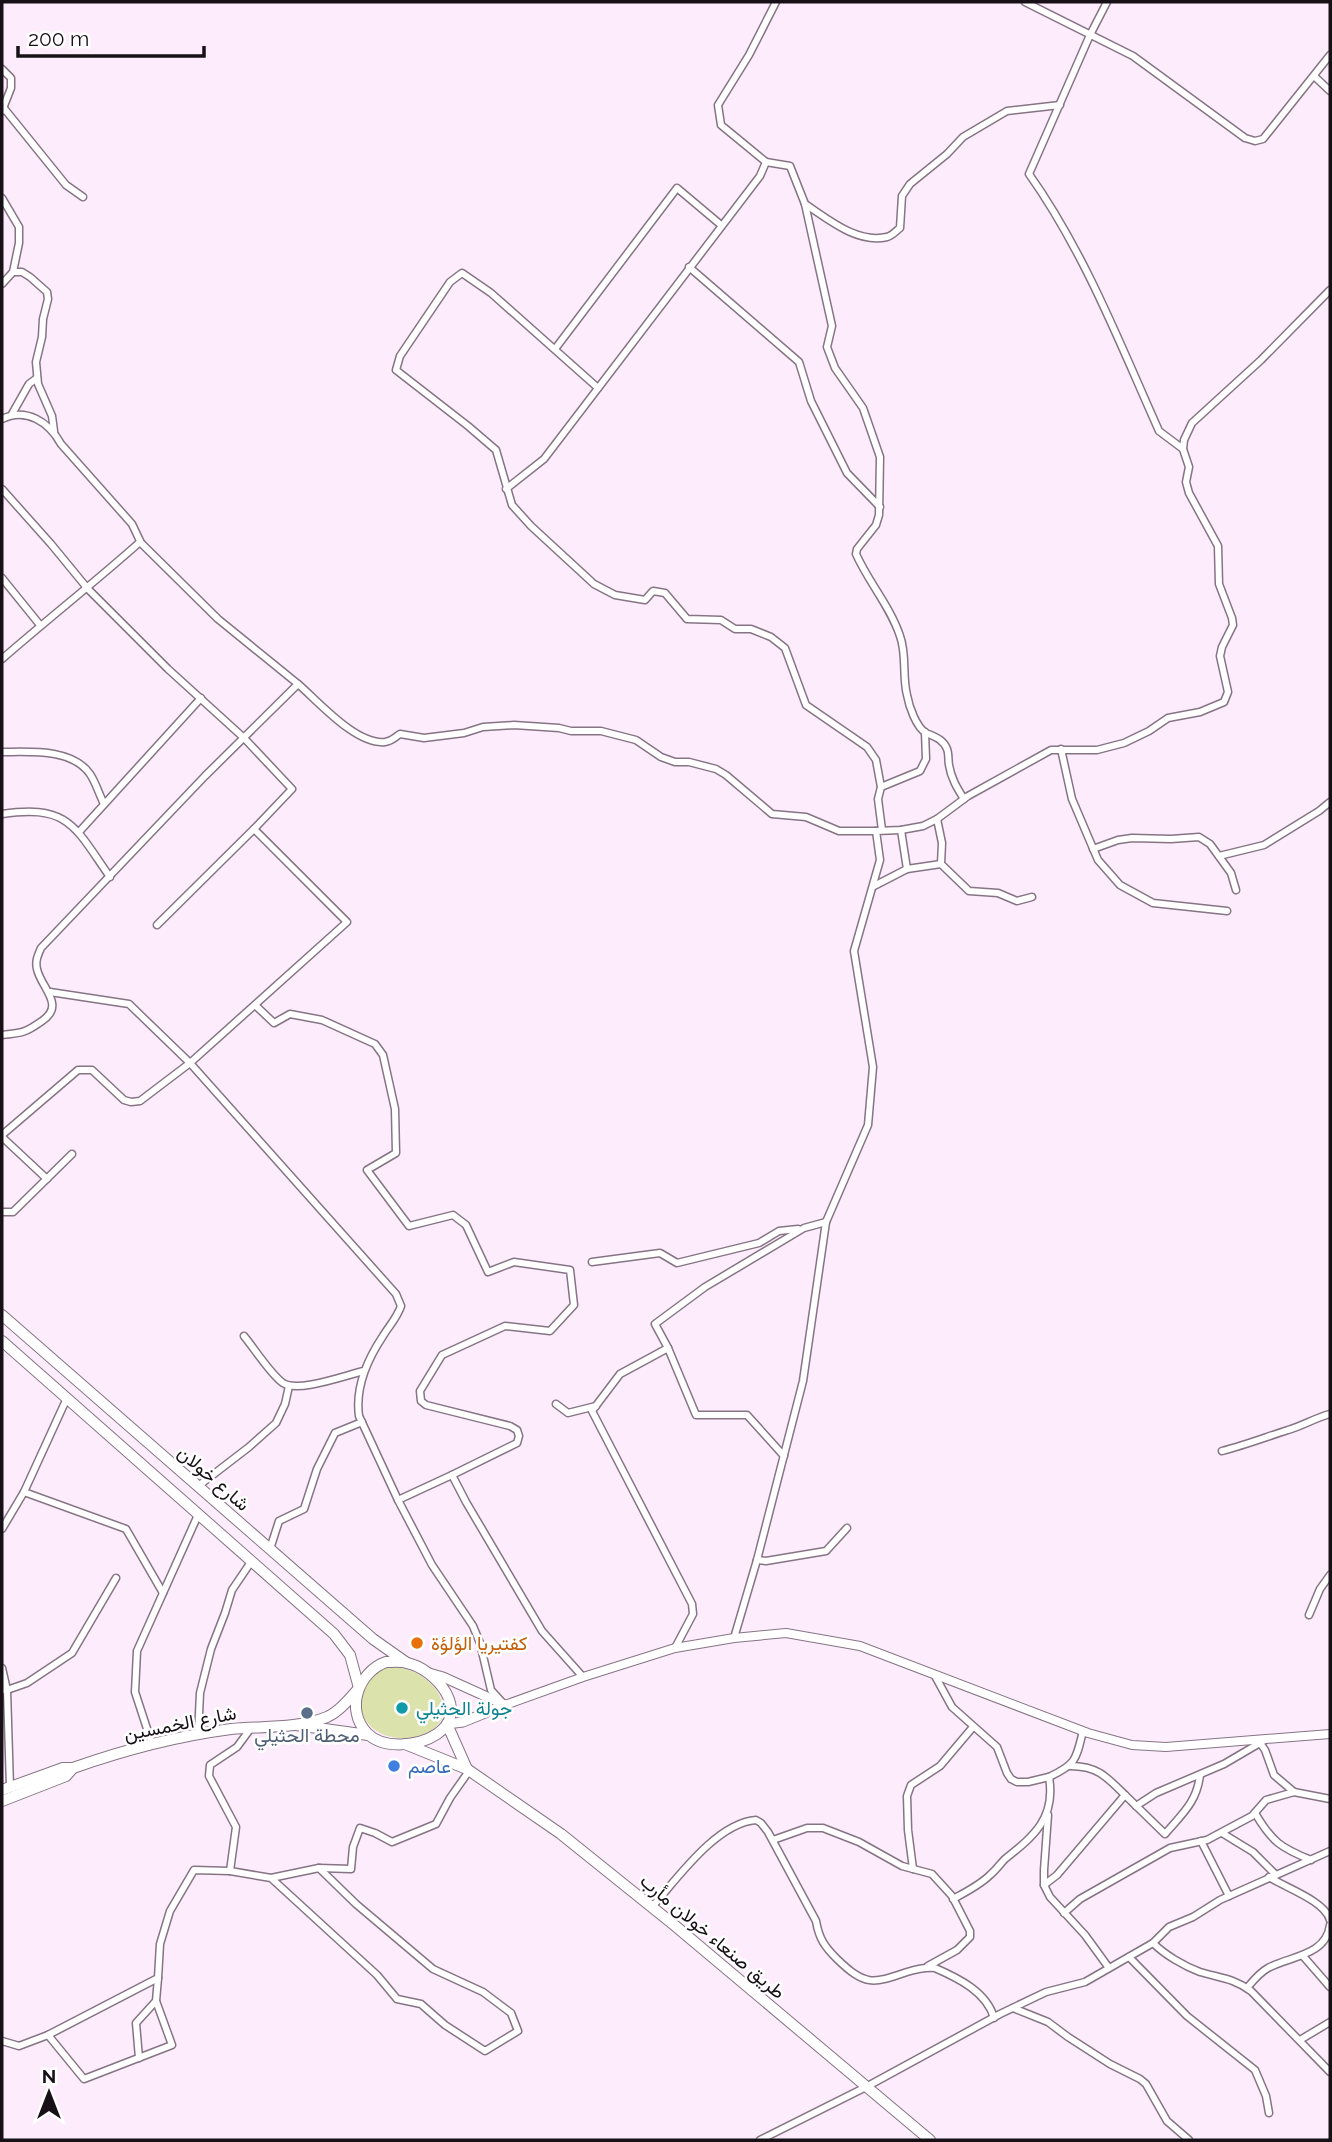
<svg xmlns="http://www.w3.org/2000/svg" width="1332" height="2142" viewBox="0 0 1332 2142" font-family="Raleway,Vazirmatn,sans-serif">
<style>
.green{fill:#dce2ac}
.lines{fill:none;stroke-linecap:round;stroke-linejoin:round}
.minor-casing{stroke:#867484;stroke-width:9}
.tertiary-casing{stroke:#867484;stroke-width:10}
.secondary-casing{stroke:#867484;stroke-width:11}
.primary-casing{stroke:#867484;stroke-width:12}
.minor{stroke:#fff;stroke-width:6}
.tertiary{stroke:#fff;stroke-width:8}
.secondary{stroke:#fff;stroke-width:9}
.primary{stroke:#fff;stroke-width:10}
.food-dot{fill:#e8710a;stroke:#fff;stroke-width:2.5}
.culture-dot{fill:#0f9aa8;stroke:#fff;stroke-width:2.5}
.service-dot{fill:#5c6f8a;stroke:#fff;stroke-width:2.5}
.shop-dot{fill:#3f7fe0;stroke:#fff;stroke-width:2.5}
.labels{text-anchor:middle;dominant-baseline:central;stroke-width:5;stroke-linejoin:round;paint-order:stroke}
.street-label{font-size:19px;fill:#171016;stroke:#fff}
.food-label{font-size:19px;fill:#c56008;stroke:#fff;text-anchor:start}
.culture-label{font-size:19px;fill:#0d838f;stroke:#fff;text-anchor:start}
.service-label{font-size:19px;fill:#4e5e75;stroke:#fff}
.shop-label{font-size:19px;fill:#366cbe;stroke:#fff;text-anchor:start}
</style>
<rect width="100%" height="100%" fill="#fdedfc"/>
<path class="green" d="M 388,1667 C 416,1666 443,1685 444,1714 C 438,1728 430,1734 415,1737 C 358,1747 340,1686 388,1667 Z"/>
<g class="lines">
<defs>
<g id="minor">
<path d="M 1025,2 L 1133,56 L 1245,138 L 1255,141 L 1263,139 L 1330,55"/>
<path d="M 1107,2 L 1090,35 L 1029,174 C 1085,253 1120,344 1159,431 L 1183,449"/>
<path d="M 2,69 L 11,78 L 11,88 L 2,111"/>
<path d="M 1314,76 L 1330,91"/>
<path d="M 3,107 L 66,185 L 83,197"/>
<path d="M 766,162 L 790,166 L 805,204 L 832,326 L 827,347 L 835,368 L 863,408 L 880,457 L 879,515 L 876,525 L 857,549 L 856,554 C 869,583 890,606 900,636 C 907,655 902,675 907,695 C 909,706 916,727 926,733 C 935,737 943,739 947,749 C 949,754 948,760 949,765 C 951,778 957,788 964,799"/>
<path d="M 2,198 L 19,227 L 19,243 L 13,272 L 2,284"/>
<path d="M 805,204 C 828,219 857,244 887,237 C 892,236 896,231 900,228 L 902,196 L 910,184 L 947,154 L 963,137 L 1007,111 L 1060,105"/>
<path d="M 689,267 L 799,362 L 811,401 L 847,473 L 880,507"/>
<path d="M 13,272 L 22,272 L 30,277 L 47,292 L 48,299 L 43,319 L 42,337 L 36,362 L 38,384 L 52,416 L 54,431"/>
<path d="M 555,349 L 677,188 L 721,225"/>
<path d="M 598,388 L 491,293 L 462,273 L 450,282 L 400,356 L 396,370 L 468,426 L 496,450 L 512,505 L 531,526 L 594,584 L 615,595 L 645,600 L 653,591 L 665,593 L 687,619 L 721,620 L 735,629 L 751,629 L 771,637 L 785,648 L 806,705 L 867,747 L 876,760 L 881,787 L 878,799 L 882,830"/>
<path d="M 12,414 L 29,384 L 37,378"/>
<path d="M 2,419 C 26,407 49,422 61,444 L 132,524 L 141,543"/>
<path d="M 2,489 L 51,544 L 88,589 L 168,669 L 244,738 L 292,789 L 254,829"/>
<path d="M 506,489 L 544,459 L 760,176 L 766,162 L 721,125 L 718,105 L 749,55 L 776,2"/>
<path d="M 2,578 L 40,625"/>
<path d="M 2,659 C 48,619 95,582 140,542 L 218,619 L 298,684 L 205,776 L 41,948 C 38,955 35,961 37,969 C 41,988 66,1005 42,1021 C 25,1033 22,1033 2,1035"/>
<path d="M 298,684 C 319,702 356,745 385,742 C 392,741 395,737 400,734 L 424,738 L 464,733 L 483,727 L 514,725 L 559,728 L 571,731 L 601,731 L 636,740 L 661,757 L 675,762 L 689,762 L 716,769 L 726,775 L 772,814 L 806,817 L 839,831 L 876,831"/>
<path d="M 1061,749 L 1072,799 L 1098,860 L 1120,885 L 1153,903 L 1227,911"/>
<path d="M 2,752 C 29,752 72,748 90,774 C 96,783 99,794 104,804"/>
<path d="M 881,787 L 920,771 L 926,759 L 925,732"/>
<path d="M 2,814 C 69,804 75,827 110,877"/>
<path d="M 937,819 L 942,843 L 941,864 L 969,891 L 998,893 L 1017,901 L 1032,897"/>
<path d="M 901,830 L 907,869"/>
<path d="M 79,832 L 201,698"/>
<path d="M 1093,849 L 1118,840 L 1132,838 L 1171,839 L 1199,837 L 1210,844 L 1231,873 L 1236,890"/>
<path d="M 1219,856 L 1264,845 L 1319,811 L 1330,802"/>
<path d="M 874,886 L 907,869 L 941,864"/>
<path d="M 50,992 L 129,1004 L 190,1063 L 396,1294 L 401,1306 C 397,1318 389,1326 383,1336 C 367,1360 355,1387 359,1416 L 398,1500 L 432,1565 L 473,1626 L 480,1643 L 491,1690 L 501,1701"/>
<path d="M 255,1005 L 274,1023 L 290,1014 L 322,1020 L 375,1044 L 383,1055 L 395,1109 L 396,1153 L 367,1170 L 409,1226 L 453,1215 L 466,1225 L 488,1272 L 514,1262 L 570,1270 L 574,1305 L 550,1331 L 505,1326 L 442,1355 L 420,1391 L 421,1401 L 426,1405 L 510,1426 L 517,1430 L 519,1436 L 517,1443 L 452,1475"/>
<path d="M 2,1135 L 78,1070 L 92,1070 L 124,1100 L 131,1102 L 140,1101 L 190,1063 L 347,922 L 254,829 L 157,925"/>
<path d="M 2,1137 L 47,1179"/>
<path d="M 2,1212 L 13,1212 L 72,1154"/>
<path d="M 592,1262 L 660,1253 L 677,1263 L 759,1243 L 779,1231 L 798,1229"/>
<path d="M 244,1336 C 254,1348 271,1375 283,1383 C 298,1393 346,1375 364,1371"/>
<path d="M 668,1348 L 655,1324 L 705,1287 L 804,1228 L 826,1222"/>
<path d="M 67,1398 L 24,1492 L 126,1529 L 163,1593"/>
<path d="M 556,1404 L 568,1413 L 596,1406"/>
<path d="M 1222,1451 C 1245,1445 1266,1437 1288,1430 C 1302,1426 1315,1418 1330,1414"/>
<path d="M 197,1487 L 249,1447 L 276,1423 L 285,1404 L 289,1386"/>
<path d="M 398,1500 L 452,1475 L 466,1502 L 542,1631 L 583,1677"/>
<path d="M 2,1529 L 24,1492"/>
<path d="M 270,1549 L 279,1521 L 304,1509 L 317,1469 L 335,1433 L 362,1422"/>
<path d="M 757,1560 L 766,1561 L 826,1551 L 847,1528"/>
<path d="M 1309,1615 L 1320,1589 L 1330,1575"/>
<path d="M 734,1638 L 757,1560 L 803,1381 L 826,1222 L 868,1125 L 873,1067 L 854,951 L 880,860 L 876,831 L 901,830 L 923,826 L 937,819 L 968,796 L 1051,750 L 1097,750 L 1124,743 L 1149,731 L 1168,718 L 1200,712 L 1224,702 L 1228,692 L 1220,656 L 1222,647 L 1233,625 L 1232,618 L 1219,584 L 1218,546 L 1189,493 L 1186,482 L 1189,467 L 1183,449 L 1184,440 L 1192,423 L 1261,360 L 1330,290"/>
<path d="M 675,1648 L 693,1614 L 692,1604 L 592,1411 L 620,1374 L 668,1348 L 696,1415 L 747,1415 L 784,1456"/>
<path d="M 2,1668 L 7,1690 L 10,1787"/>
<path d="M 934,1674 L 952,1707 L 997,1747 L 1007,1773 L 1011,1779 L 1017,1782 L 1028,1782 L 1049,1777"/>
<path d="M 2,1690 L 7,1690 L 27,1683 L 72,1653 L 116,1578"/>
<path d="M 198,1735 L 200,1693 L 211,1649 L 225,1613 L 232,1590 L 251,1562"/>
<path d="M 1260,1743 L 1265,1750 L 1274,1775 L 1294,1792"/>
<path d="M 152,1744 L 135,1692 L 137,1651 L 198,1515"/>
<path d="M 1125,1795 L 1165,1834 C 1182,1814 1197,1802 1200,1775"/>
<path d="M 1136,1806 L 1156,1793 L 1224,1764 L 1265,1740"/>
<path d="M 1255,1813 C 1272,1842 1281,1848 1311,1860"/>
<path d="M 1048,1815 L 1044,1870 L 1044,1885 L 1050,1897 L 1085,1935 L 1109,1968"/>
<path d="M 1222,1833 L 1253,1852 L 1276,1875"/>
<path d="M 773,1840 L 807,1828 L 823,1828 L 859,1842 L 902,1866 L 932,1874 L 952,1896 L 970,1931 L 970,1937 L 957,1950 L 928,1966"/>
<path d="M 1201,1841 L 1229,1896"/>
<path d="M 319,1868 L 351,1869 L 353,1847 L 360,1828 L 375,1833 L 392,1842 L 436,1824 L 450,1798 L 469,1771"/>
<path d="M 913,1869 L 908,1830 L 907,1796 L 911,1785 L 940,1766 L 973,1727"/>
<path d="M 230,1871 L 271,1878 L 377,1975 L 397,1999 L 421,2004 L 445,2025 L 485,2051 L 518,2031 L 511,2013 L 483,1992 L 433,1969 L 356,1904 L 319,1868 L 271,1878"/>
<path d="M 1269,1877 C 1286,1888 1325,1901 1330,1920"/>
<path d="M 1044,1885 L 1057,1875 L 1125,1795 C 1106,1776 1097,1766 1070,1766"/>
<path d="M 953,1899 C 966,1892 980,1885 990,1875 C 996,1870 1000,1864 1005,1859 C 1034,1836 1056,1818 1049,1777 C 1077,1764 1076,1759 1083,1731"/>
<path d="M 652,1907 C 677,1879 716,1823 756,1820 L 761,1823 L 768,1832 L 816,1921 C 819,1939 825,1947 837,1959 C 865,1986 872,1984 907,1972 C 917,1969 925,1967 935,1968 C 958,1978 987,1992 994,2018"/>
<path d="M 1064,1913 L 1080,1899 L 1170,1848 L 1207,1840 L 1252,1816 L 1266,1800 L 1294,1792 L 1330,1799"/>
<path d="M 1153,1943 L 1169,1927 L 1193,1917 L 1220,1900 L 1330,1851"/>
<path d="M 1303,1956 L 1330,1987"/>
<path d="M 1129,1957 L 1187,2016 L 1255,2070 L 1266,2096 L 1269,2113"/>
<path d="M 1247,1988 C 1253,1981 1259,1973 1268,1968 C 1290,1956 1326,1956 1330,1925"/>
<path d="M 1013,2008 L 1048,2022 L 1068,2037 L 1110,2064 L 1140,2079 L 1146,2084 L 1167,2121 L 1189,2140"/>
<path d="M 48,2035 L 84,2079 L 172,2045 L 156,2001 L 158,1978"/>
<path d="M 1300,2040 L 1330,2022"/>
<path d="M 2,2041 L 19,2046 L 48,2035 L 158,1978 L 160,1944 L 170,1911 L 194,1870 L 230,1871 L 236,1827 L 209,1776 L 210,1765 L 237,1747 L 251,1728"/>
<path d="M 139,2058 L 136,2023 L 156,2001"/>
<path d="M 760,2140 L 866,2087 L 1000,2014 L 1046,1992 L 1085,1982 L 1153,1943 C 1165,1955 1184,1966 1200,1972 C 1220,1978 1233,1978 1251,1991 L 1330,2072"/>
</g>
<path id="tertiary" d="M 505,1705 L 583,1677 L 675,1648 L 734,1638 L 786,1633 L 860,1646 L 1088,1733 L 1132,1745 L 1166,1747 L 1330,1734"/>
<g id="secondary">
<path d="M 429,1673 L 443,1677 L 505,1705"/>
<path d="M 447,1724 L 463,1722 L 505,1705"/>
</g>
<g id="primary">
<path d="M 2,1315 L 373,1639 L 407,1663"/>
<path d="M 2,1341 L 334,1634 L 350,1655 L 359,1688"/>
<path d="M 386,1662 C 392,1662 401,1661 407,1663 C 436,1669 471,1711 437,1734 C 419,1746 383,1750 367,1733 C 345,1710 358,1672 386,1662 Z"/>
<path d="M 447,1724 L 467,1769"/>
<path d="M 296,1725 L 368,1735"/>
<path d="M 405,1744 L 467,1769 L 561,1834 L 673,1924 L 930,2140"/>
<path d="M 2,1790 L 63,1768 L 73,1768 C 124,1750 177,1736 231,1729 C 262,1726 297,1729 327,1717 C 340,1711 350,1698 359,1688"/>
<path d="M 2,1801 L 66,1776 L 73,1768"/>
</g>
</defs>
<use href="#minor" class="minor-casing"/>
<use href="#tertiary" class="tertiary-casing"/>
<use href="#secondary" class="secondary-casing"/>
<use href="#primary" class="primary-casing"/>
<use href="#minor" class="minor"/>
<use href="#tertiary" class="tertiary"/>
<use href="#secondary" class="secondary"/>
<use href="#primary" class="primary"/>
</g>
<circle class="food-dot" cx="417" cy="1643" r="7"/>
<circle class="culture-dot" cx="402" cy="1708" r="7"/>
<circle class="service-dot" cx="307" cy="1713" r="7"/>
<circle class="shop-dot" cx="394" cy="1766" r="7"/>
<g class="labels">
<g class="street-label">
<text transform="translate(214 1478) rotate(41)">شارع خولان</text>
<text transform="translate(180 1723) rotate(-11)">شارع الخمسين</text>
<text transform="translate(713 1936) rotate(40)">طريق صنعاء خولان مأرب</text>
</g>
<g class="food-label">
<text x="431" y="1643">كفتيريا الؤلؤة</text>
</g>
<g class="culture-label">
<text x="416" y="1708">جولة الحثيلي</text>
</g>
<g class="service-label">
<text x="307" y="1735">محطة الحثيلي</text>
</g>
<g class="shop-label">
<text x="408" y="1766">عاصم</text>
</g>
</g>
<rect width="1332" height="2142" fill="none" stroke="#171016" stroke-width="7"/>
<g transform="translate(49 2093)" stroke="#ffffff" stroke-width="5" paint-order="stroke">
<path d="M0-5L12 26L0 18L-12 26Z" fill="#171016"/>
<text y="-10" font-size="19" font-weight="bold" text-anchor="middle" fill="#171016">N</text>
</g>
<path d="M18 46v10h186v-10" fill="none" stroke="#171016" stroke-width="3.5"/>
<text x="28" y="46" font-size="21" fill="#171016" stroke="#ffffff" stroke-width="5" paint-order="stroke">200 m</text>
</svg>
